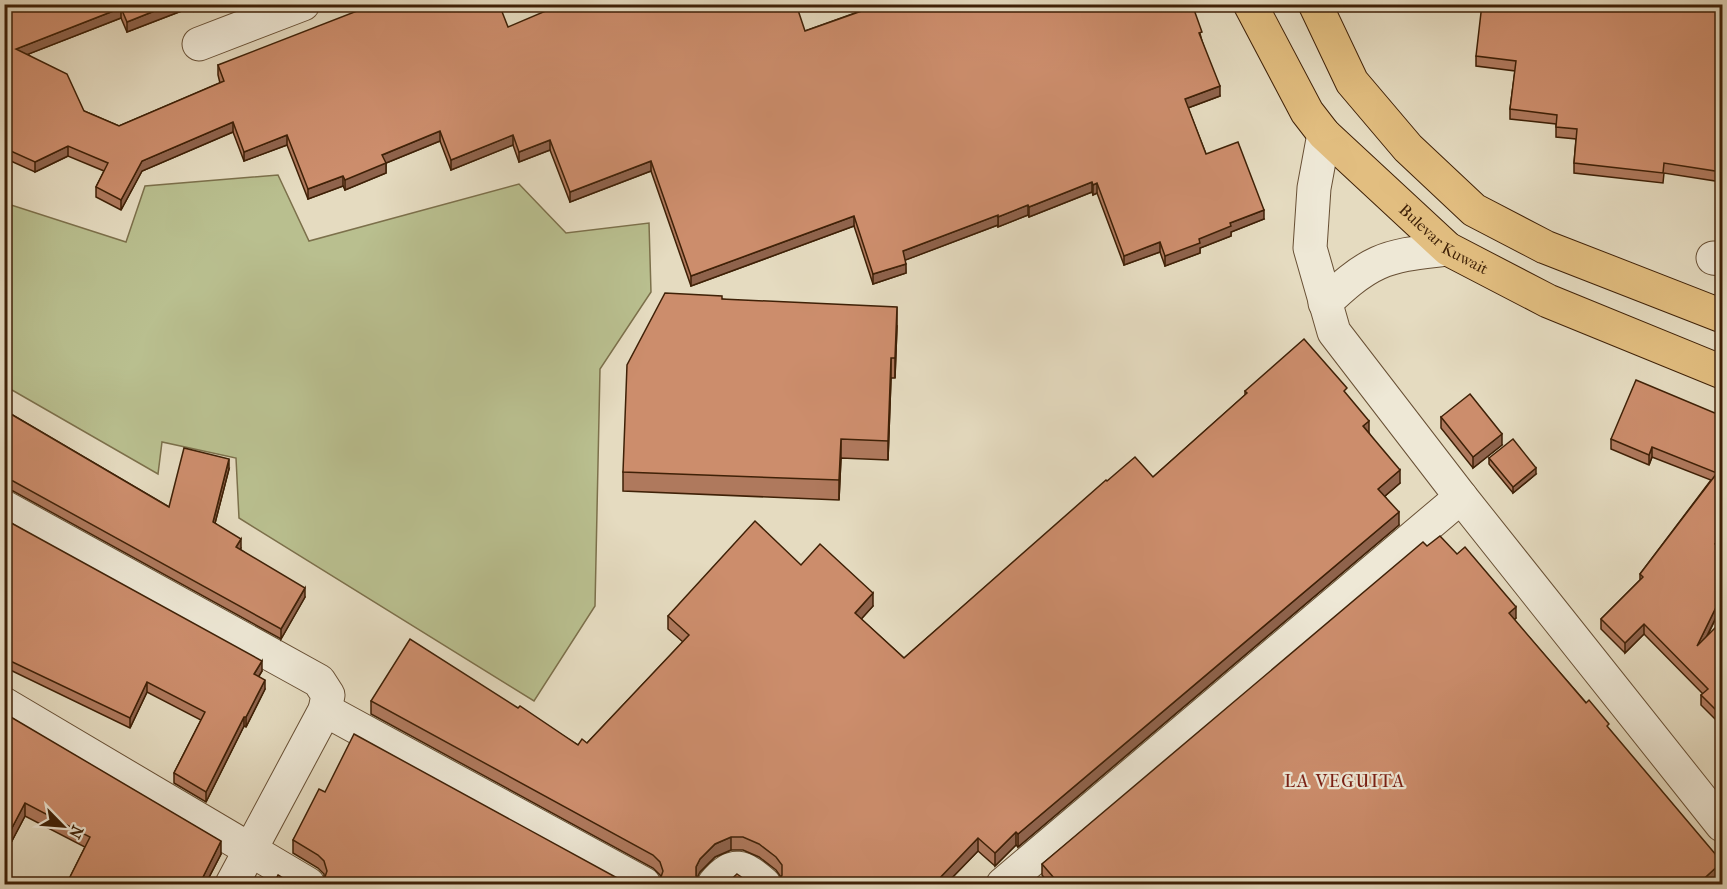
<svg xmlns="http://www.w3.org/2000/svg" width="1727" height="889" viewBox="0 0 1727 889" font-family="'IM FELL French Canon',serif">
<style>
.green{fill:#b9bf8f;stroke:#7c704b;stroke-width:1.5}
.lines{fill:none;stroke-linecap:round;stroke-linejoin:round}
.minor-casing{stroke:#685035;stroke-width:35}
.primary-casing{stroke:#3f2107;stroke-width:35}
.minor{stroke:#eee8d6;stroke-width:33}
.primary{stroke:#e2be80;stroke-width:33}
.wall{fill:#af795d;stroke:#3f2107;stroke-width:1.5}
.shaded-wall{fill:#8f634c;stroke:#3f2107;stroke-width:1.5}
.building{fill:#cc8d6c;stroke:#3f2107;stroke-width:1.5}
.labels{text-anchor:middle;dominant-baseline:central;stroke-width:4.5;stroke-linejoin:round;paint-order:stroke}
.street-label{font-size:16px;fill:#3f2107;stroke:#eee8d6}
.neighbourhood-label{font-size:18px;letter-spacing:1.5px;fill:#7a1f14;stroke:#eee8d6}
</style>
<rect width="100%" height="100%" fill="#e5dbc0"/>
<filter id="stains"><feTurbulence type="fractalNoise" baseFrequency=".00333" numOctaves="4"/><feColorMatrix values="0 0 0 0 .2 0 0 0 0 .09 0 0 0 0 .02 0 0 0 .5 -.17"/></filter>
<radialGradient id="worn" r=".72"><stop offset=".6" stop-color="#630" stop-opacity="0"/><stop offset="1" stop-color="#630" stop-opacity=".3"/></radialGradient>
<path class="green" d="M 278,175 L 309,241 L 519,184 L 566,233 L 649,223 L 651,292 L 600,369 L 595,606 L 534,701 L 239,518 L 236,458 L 162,442 L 158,474 L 5,386 L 5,203 L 126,242 L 145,186 Z"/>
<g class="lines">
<defs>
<g id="minor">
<path d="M 199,44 L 303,4"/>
<path d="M 1324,134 L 1314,188 L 1310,248 L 1334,332 L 1461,497 L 1722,825"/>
<path d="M 1713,258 L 1722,259"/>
<path d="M 1325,303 C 1341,288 1358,272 1378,263 C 1400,253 1425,252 1448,249"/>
<path d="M 4,507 L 319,681 L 328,695 L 325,710 L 232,884"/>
<path d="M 4,704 L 308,884"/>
<path d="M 325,710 L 644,884"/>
<path d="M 714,884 C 733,860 743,866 764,884"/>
<path d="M 1003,884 L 1461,497"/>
</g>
<g id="primary">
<path id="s1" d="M 1250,4 L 1307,112 L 1324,134 L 1448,249 L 1548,301 L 1722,372"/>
<path d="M 1315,4 L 1352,82 L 1408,148 L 1474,210 L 1545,247 L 1722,316"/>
</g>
</defs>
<use href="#minor" class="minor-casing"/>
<use href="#primary" class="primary-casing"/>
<use href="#minor" class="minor"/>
<use href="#primary" class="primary"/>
</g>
<g class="wall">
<path d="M 4,4 L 210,4 L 194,11 L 192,7 L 127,32 L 121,18 L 28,54 L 84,111 L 119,126 L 220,83 L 218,75 L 218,65 L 508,27 L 805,31 L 869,8 L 868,4 L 1192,4 L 1202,41 L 1220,96 L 1188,108 L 1206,154 L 1264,219 L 1231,232 L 1231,236 L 1200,248 L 1200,253 L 1165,266 L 1160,252 L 1124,265 L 1097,193 L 1093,195 L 1092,192 L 1029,217 L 1028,215 L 998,227 L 998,225 L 905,260 L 906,273 L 873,284 L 854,226 L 691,286 L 651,171 L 570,202 L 550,150 L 519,162 L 513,145 L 451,170 L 440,141 L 386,163 L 386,173 L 345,190 L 343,186 L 308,199 L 287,145 L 244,161 L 233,132 L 142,171 L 121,210 L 96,197 L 96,187 L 104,171 L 68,156 L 35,172 L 4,158 Z"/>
<path d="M 1722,4 L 1722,182 L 1664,173 L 1663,183 L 1574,173 L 1574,163 L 1576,139 L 1556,137 L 1556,124 L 1510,119 L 1510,109 L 1515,71 L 1476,66 L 1476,56 Z"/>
<path d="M 722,299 L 897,326 L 895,378 L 891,378 L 888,460 L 841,458 L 839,500 L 623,491 L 623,472 Z"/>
<path d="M 1245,391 L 1347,396 L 1369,433 L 1400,483 L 1385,496 L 1399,525 L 1018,847 L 1016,845 L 995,866 L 978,851 L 945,885 L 776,885 L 779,882 L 781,877 L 776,870 L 759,857 L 743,850 L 731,850 L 715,857 L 700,872 L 660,880 L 661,877 L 660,875 L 653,868 L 371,714 L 371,701 L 518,708 L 578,745 L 587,743 L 683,642 L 668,629 L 668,616 L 801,565 L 873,606 L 861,619 L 904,658 L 1107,481 L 1153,477 L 1245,395 Z"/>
<path d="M 4,410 L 169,507 L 229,469 L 215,523 L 241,548 L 240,549 L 305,597 L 281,639 L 13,491 L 4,489 Z"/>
<path d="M 1722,416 L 1722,545 L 1720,548 L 1722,605 L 1707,637 L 1722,621 L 1722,726 L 1701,705 L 1701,695 L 1703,694 L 1644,634 L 1625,653 L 1601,629 L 1601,619 L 1640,580 L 1640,574 L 1711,480 L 1652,457 L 1649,465 L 1611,449 L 1611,439 Z"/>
<path d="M 1441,417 L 1502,445 L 1473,468 L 1441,428 Z"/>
<path d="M 1489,458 L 1536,474 L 1513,493 L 1489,464 Z"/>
<path d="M 4,519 L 262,671 L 259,676 L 265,689 L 246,727 L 244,726 L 206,802 L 174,783 L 174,773 L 201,720 L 147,692 L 130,728 L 4,667 Z"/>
<path d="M 1427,546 L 1516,618 L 1514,620 L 1609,729 L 1722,873 L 1710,885 L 1050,885 L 1042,875 L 1042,864 Z"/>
<path d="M 4,713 L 221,854 L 205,885 L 66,885 L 85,847 L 25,816 L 4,856 Z"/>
<path d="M 325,792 L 630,885 L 324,880 L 324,874 L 318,868 L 293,853 L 293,840 Z"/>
</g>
<g class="shaded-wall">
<path d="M 172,4 L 192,4 L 192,7 L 127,32 L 127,22 Z"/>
<path d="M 194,4 L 210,4 L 194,11 Z"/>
<path d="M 121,8 L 121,18 L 16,59 L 16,49 Z"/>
<path d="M 1220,86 L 1220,96 L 1185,109 L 1185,99 Z"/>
<path d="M 233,122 L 233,132 L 142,171 L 121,210 L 121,200 L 142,161 Z"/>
<path d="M 440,131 L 440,141 L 386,163 L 386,173 L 345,190 L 345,180 L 382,155 Z"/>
<path d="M 287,135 L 287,145 L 244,161 L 244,152 Z"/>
<path d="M 513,135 L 513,145 L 451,170 L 451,160 Z"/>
<path d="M 550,140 L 550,150 L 519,162 L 519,152 Z"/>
<path d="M 68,146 L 68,156 L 35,172 L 35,162 Z"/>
<path d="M 651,161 L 651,171 L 570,202 L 570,192 Z"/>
<path d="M 343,176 L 343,186 L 308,199 L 308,189 Z"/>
<path d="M 1092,182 L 1092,192 L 1029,217 L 1029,207 Z"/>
<path d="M 1097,183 L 1097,193 L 1093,195 L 1093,185 Z"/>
<path d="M 1028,205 L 1028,215 L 998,227 L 998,217 Z"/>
<path d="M 1264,210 L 1264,219 L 1231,232 L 1231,236 L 1200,248 L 1200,253 L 1165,266 L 1165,256 L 1230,223 Z"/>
<path d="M 998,215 L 998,225 L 903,261 L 903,251 Z"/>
<path d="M 854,216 L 854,226 L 691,286 L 691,276 Z"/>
<path d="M 1160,242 L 1160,252 L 1124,265 L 1124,256 Z"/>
<path d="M 906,264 L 906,273 L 873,284 L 873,274 Z"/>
<path d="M 897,307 L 897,326 L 895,378 L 895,358 Z"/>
<path d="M 891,358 L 891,378 L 888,460 L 888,441 Z"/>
<path d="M 1369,421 L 1369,434 L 1363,426 Z"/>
<path d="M 1502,434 L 1502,445 L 1473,468 L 1473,457 Z"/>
<path d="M 841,439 L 841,458 L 839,500 L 839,480 Z"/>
<path d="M 1652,447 L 1652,457 L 1649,465 L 1649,455 Z"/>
<path d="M 229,459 L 229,469 L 213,531 L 213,522 Z"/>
<path d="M 1536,468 L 1536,474 L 1513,493 L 1513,487 Z"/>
<path d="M 1400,470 L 1400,483 L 1378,502 L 1378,489 Z"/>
<path d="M 1399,512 L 1399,525 L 1018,847 L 1018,834 Z"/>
<path d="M 1722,535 L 1722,545 L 1715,554 L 1715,544 Z"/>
<path d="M 241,539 L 241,548 L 236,556 L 236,547 Z"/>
<path d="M 305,588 L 305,597 L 281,639 L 281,629 Z"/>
<path d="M 873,593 L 873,606 L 855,626 L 855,613 Z"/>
<path d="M 1722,595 L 1722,605 L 1697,656 L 1697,646 Z"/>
<path d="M 1516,607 L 1516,618 L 1509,624 L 1509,613 Z"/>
<path d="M 1644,624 L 1644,634 L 1625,653 L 1625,643 Z"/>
<path d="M 262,661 L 262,671 L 254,684 L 254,674 Z"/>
<path d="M 265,680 L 265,689 L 246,727 L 246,717 Z"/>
<path d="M 147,682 L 147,692 L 130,728 L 130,718 Z"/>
<path d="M 244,717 L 244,726 L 206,802 L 206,792 Z"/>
<path d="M 25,803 L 25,816 L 4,856 L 4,843 Z"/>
<path d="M 1016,832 L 1016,845 L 995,866 L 995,853 Z"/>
<path d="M 731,837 L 731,850 L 715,857 L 700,872 L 696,880 L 696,867 L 700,859 L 715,844 Z"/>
<path d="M 978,838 L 978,851 L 945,885 L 933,885 Z"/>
<path d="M 221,841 L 221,854 L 205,885 L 199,885 Z"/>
<path d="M 1722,862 L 1722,873 L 1710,885 L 1697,885 Z"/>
</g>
<g class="building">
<path d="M 4,4 L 172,4 L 127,22 L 121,8 L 16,49 L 67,74 L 84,111 L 119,126 L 224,81 L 218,65 L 375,4 L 499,4 L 508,27 L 562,4 L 796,4 L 805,31 L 873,7 L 872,4 L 1192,4 L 1202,32 L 1199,33 L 1220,86 L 1185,99 L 1206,154 L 1238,142 L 1264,210 L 1230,223 L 1231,226 L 1199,239 L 1200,243 L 1165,256 L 1160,242 L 1124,256 L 1097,183 L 1093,185 L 1092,182 L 1029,207 L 1028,205 L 998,217 L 998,215 L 903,251 L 906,264 L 873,274 L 854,216 L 691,276 L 651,161 L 570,192 L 550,140 L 519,152 L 513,135 L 451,160 L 440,131 L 382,155 L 386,163 L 345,180 L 343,176 L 308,189 L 287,135 L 244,152 L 233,122 L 142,161 L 121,200 L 96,187 L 108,163 L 68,146 L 35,162 L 4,148 Z"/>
<path d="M 1482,4 L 1722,4 L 1722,172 L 1664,163 L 1663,173 L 1574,163 L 1577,129 L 1556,127 L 1557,115 L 1510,109 L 1516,61 L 1476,56 Z"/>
<path d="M 665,293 L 722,296 L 722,299 L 897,307 L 895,358 L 891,358 L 888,441 L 841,439 L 839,480 L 623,472 L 627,365 Z"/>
<path d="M 1304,339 L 1347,388 L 1344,391 L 1369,421 L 1363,426 L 1400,470 L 1378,489 L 1399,512 L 1018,834 L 1016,832 L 995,853 L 978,838 L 933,885 L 776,885 L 779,882 L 782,875 L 782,865 L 776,857 L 759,844 L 743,837 L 731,837 L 715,844 L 700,859 L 696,867 L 696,876 L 701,885 L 656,885 L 660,880 L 663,871 L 660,862 L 653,855 L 371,701 L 410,639 L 518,708 L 520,706 L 578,745 L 582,739 L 587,743 L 689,635 L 668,616 L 755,521 L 801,565 L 820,544 L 873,593 L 855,613 L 904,658 L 1106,480 L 1107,481 L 1135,457 L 1153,477 L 1247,393 L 1245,391 Z"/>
<path d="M 1636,380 L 1722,416 L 1722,535 L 1715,544 L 1722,550 L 1722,595 L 1697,646 L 1722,621 L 1722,716 L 1701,695 L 1708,689 L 1644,624 L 1625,643 L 1601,619 L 1643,577 L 1640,574 L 1717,473 L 1652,447 L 1649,455 L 1611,439 Z"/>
<path d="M 1470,394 L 1502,434 L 1473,457 L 1441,417 Z"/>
<path d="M 4,410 L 169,507 L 184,448 L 229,459 L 213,522 L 241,539 L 236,547 L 305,588 L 281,629 L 13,481 L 4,479 Z"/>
<path d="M 1513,439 L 1536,468 L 1513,487 L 1489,458 Z"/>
<path d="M 4,519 L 262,661 L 254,674 L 265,680 L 246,717 L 244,717 L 206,792 L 174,773 L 205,712 L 147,682 L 130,718 L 4,658 Z"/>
<path d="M 1440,536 L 1457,554 L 1465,547 L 1516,607 L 1509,613 L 1586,703 L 1589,700 L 1609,724 L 1607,726 L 1722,862 L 1697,885 L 1060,885 L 1042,864 L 1423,542 L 1427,546 Z"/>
<path d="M 4,713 L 221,841 L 199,885 L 66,885 L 90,837 L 25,803 L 4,843 Z"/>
<path d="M 354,734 L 630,885 L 320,885 L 324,880 L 327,871 L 324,861 L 318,855 L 293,840 L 319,789 L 325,792 Z"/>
<path d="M 737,874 L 753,885 L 725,885 Z"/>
<path d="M 278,875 L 294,885 L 273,885 Z"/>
</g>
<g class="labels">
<g class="street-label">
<text stroke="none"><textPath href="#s1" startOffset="310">Bulevar Kuwait</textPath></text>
</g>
<g class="neighbourhood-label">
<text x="1345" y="781">LA VEGUITA</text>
</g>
</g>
<rect width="1727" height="889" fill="none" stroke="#e5dbc0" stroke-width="24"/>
<rect x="6" y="6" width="1715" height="877" fill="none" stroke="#3f2107" stroke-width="3"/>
<rect x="12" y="12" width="1703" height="865" fill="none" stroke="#3f2107" stroke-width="1.5"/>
<g transform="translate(63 826) rotate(115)" stroke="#eee8d6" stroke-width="4.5" paint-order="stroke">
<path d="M0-4.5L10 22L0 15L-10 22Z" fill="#3f2107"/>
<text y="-9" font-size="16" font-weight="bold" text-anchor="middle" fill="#3f2107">N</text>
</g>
<rect width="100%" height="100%" filter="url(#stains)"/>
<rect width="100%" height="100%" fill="url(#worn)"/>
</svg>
